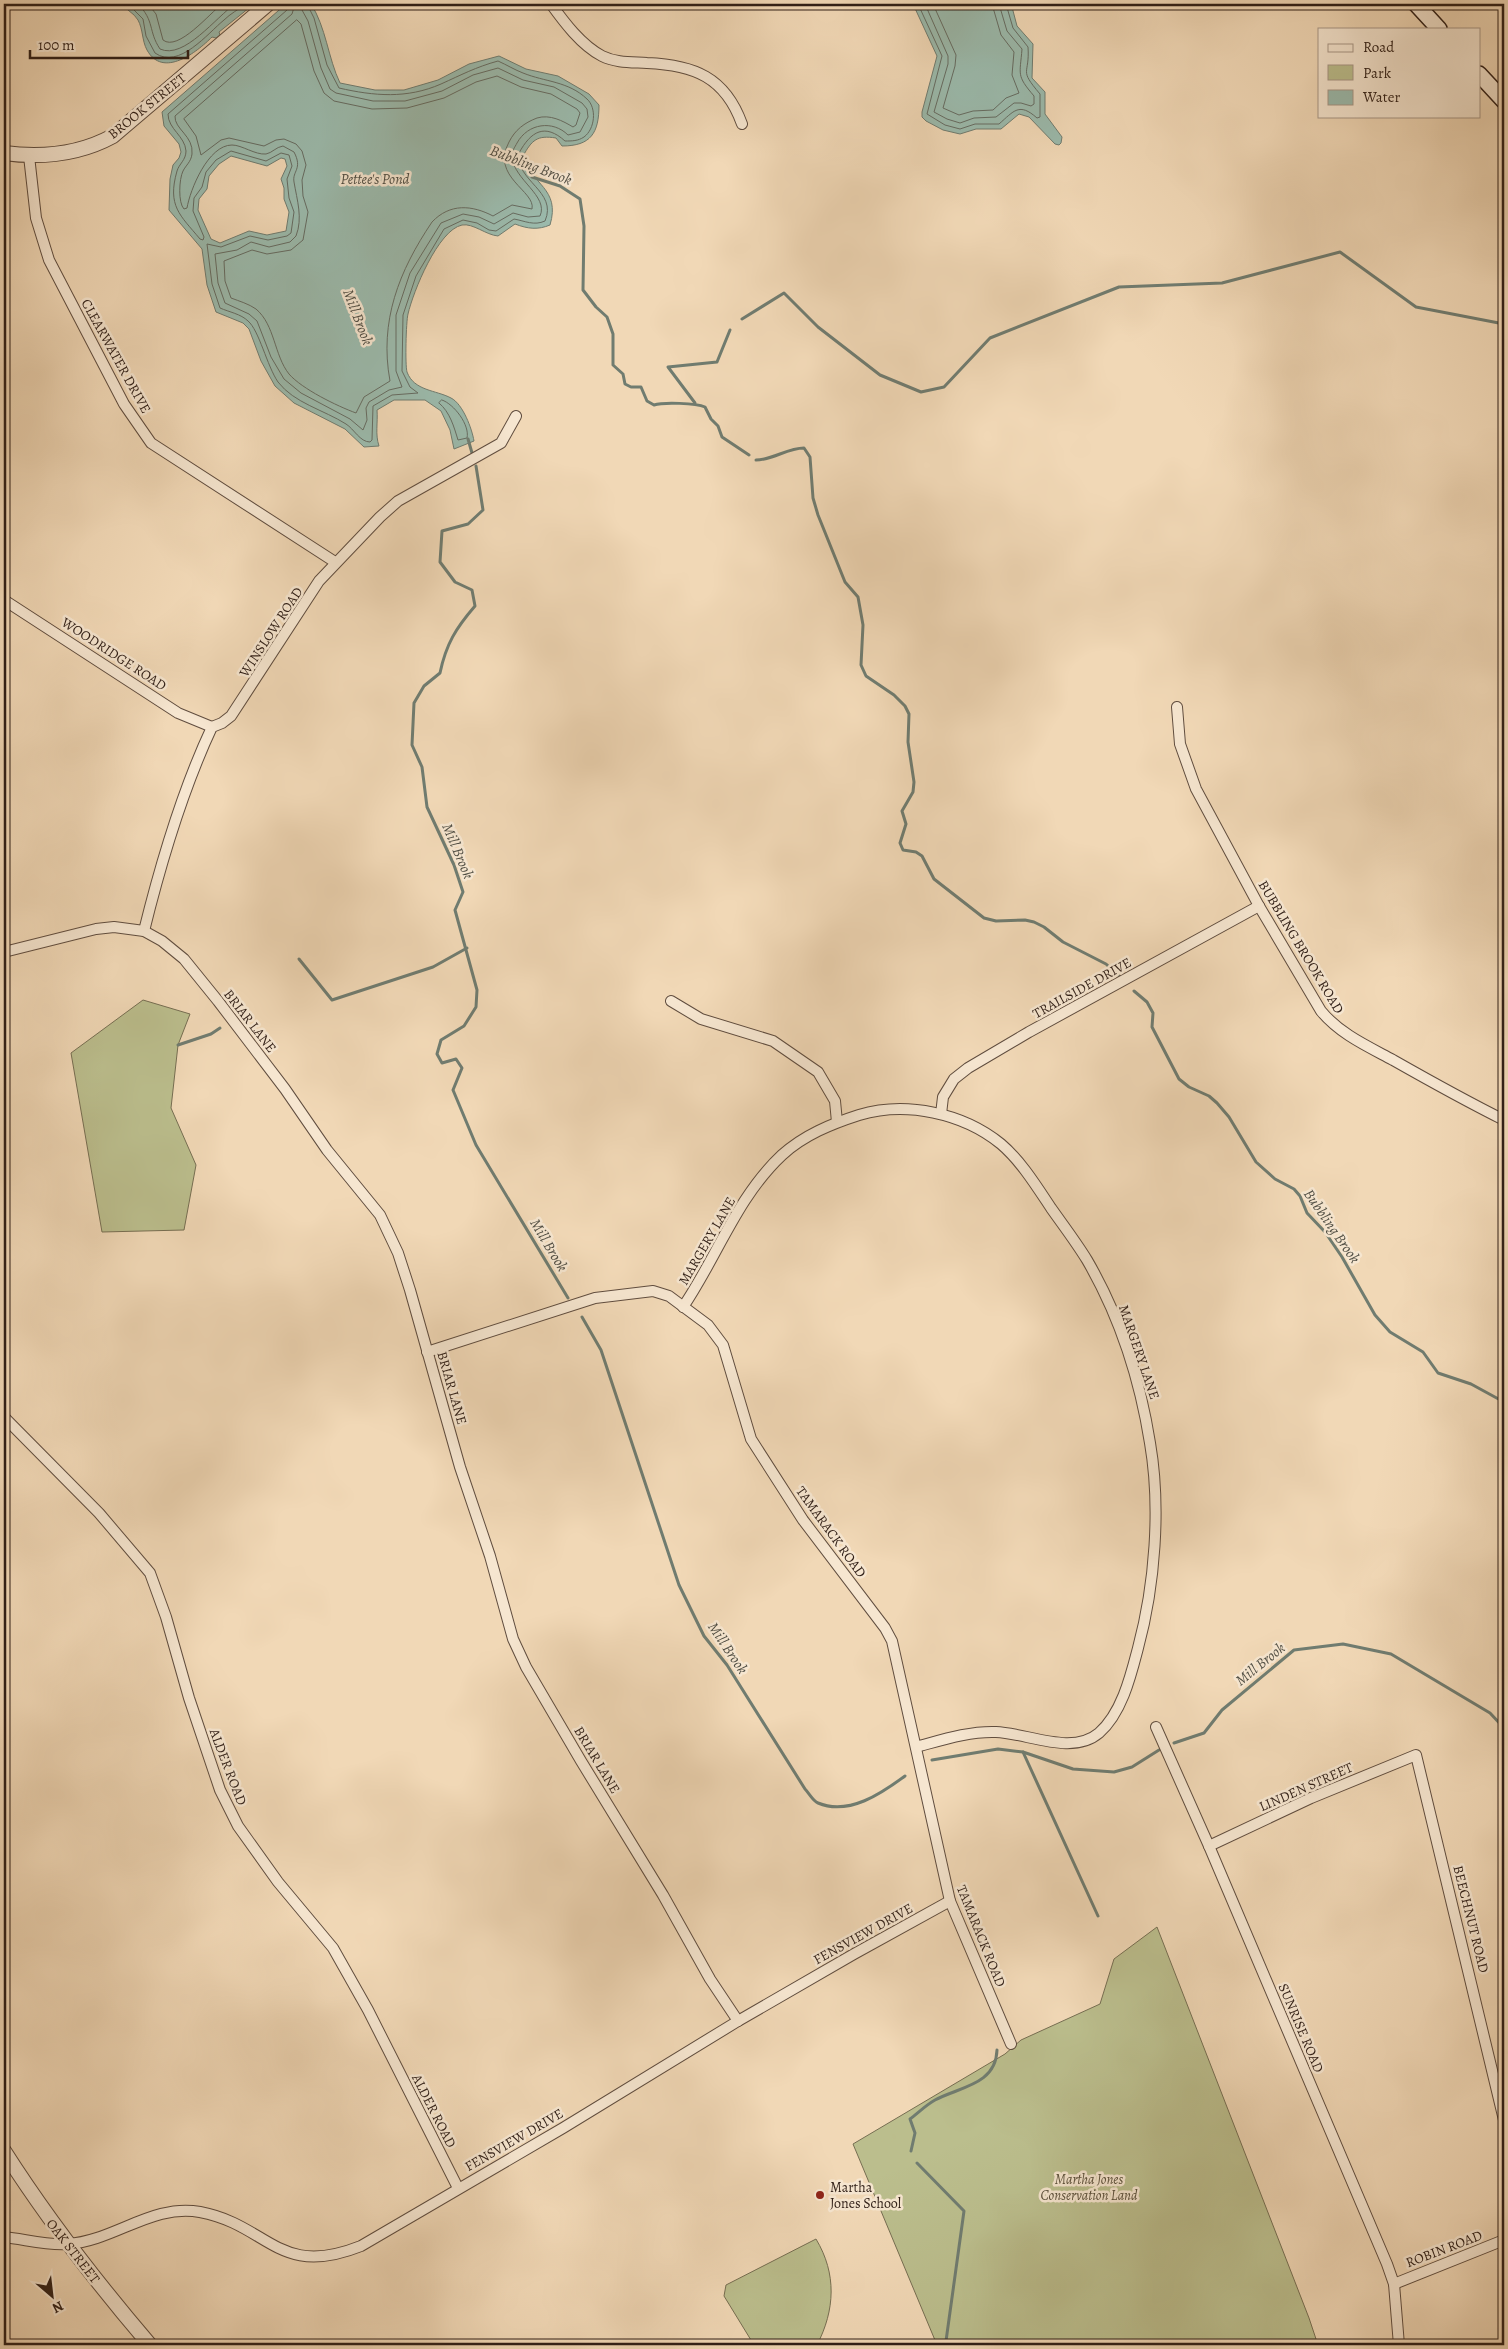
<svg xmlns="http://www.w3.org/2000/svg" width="1508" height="2349" viewBox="0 0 1508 2349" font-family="Alegreya,serif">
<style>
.green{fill:#bbbe8d;stroke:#766e52}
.water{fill:#9bbaac;stroke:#707c70;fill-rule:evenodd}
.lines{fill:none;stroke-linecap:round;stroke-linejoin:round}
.shore{stroke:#666c62;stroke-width:1}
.stream{stroke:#707c70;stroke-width:3}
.minor-casing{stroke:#604d3f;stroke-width:12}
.tertiary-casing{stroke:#604d3f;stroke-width:16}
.secondary-casing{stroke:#301f17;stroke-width:18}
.minor{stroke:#f6e6d0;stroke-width:10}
.tertiary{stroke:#f6e6d0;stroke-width:14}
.secondary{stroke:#f6e6d0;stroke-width:15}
.poi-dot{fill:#8f2418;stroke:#f6e6d0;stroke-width:2}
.labels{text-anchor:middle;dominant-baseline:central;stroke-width:5;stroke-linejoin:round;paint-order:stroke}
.street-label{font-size:14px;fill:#301f17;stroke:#f6e6d0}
.park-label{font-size:14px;font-style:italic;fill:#5a4f3a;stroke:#f6e6d0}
.poi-label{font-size:14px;fill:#301f17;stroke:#f6e6d0;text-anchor:start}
.water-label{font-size:15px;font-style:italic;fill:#504e44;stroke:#f6e6d0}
</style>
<rect width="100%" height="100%" fill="#f1d8b6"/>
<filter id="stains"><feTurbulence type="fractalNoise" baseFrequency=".004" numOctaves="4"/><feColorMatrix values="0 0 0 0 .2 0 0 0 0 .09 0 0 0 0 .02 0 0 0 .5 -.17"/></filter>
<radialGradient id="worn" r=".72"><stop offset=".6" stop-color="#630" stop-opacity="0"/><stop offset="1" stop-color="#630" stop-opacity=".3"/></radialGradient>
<g class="green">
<path d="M 143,1000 L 190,1014 L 178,1045 L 171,1108 L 196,1165 L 184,1230 L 102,1232 L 71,1053 Z"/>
<path d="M 1157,1927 L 1309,2318 L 1318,2345 L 937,2345 L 853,2144 L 1005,2054 L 1021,2040 L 1100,2004 L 1114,1959 Z"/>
<path d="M 816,2239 C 837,2274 835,2310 817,2345 L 754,2345 L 724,2296 L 726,2285 Z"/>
</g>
<g class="water">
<path d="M 122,4 L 254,4 L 219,32 L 220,35 L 216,38 L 212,37 C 197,52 163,79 147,50 C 142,41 143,29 138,20 C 134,13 126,10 122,4 Z"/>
<path d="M 286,4 L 311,4 C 326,27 328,58 340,83 L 375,90 L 404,90 L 438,80 L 469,64 L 499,56 L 526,69 L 558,76 L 589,94 L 599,105 C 599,133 591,146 562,146 L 556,138 C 537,135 532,140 523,156 C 531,185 561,188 550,225 C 538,230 528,229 515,224 L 498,236 C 486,235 473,223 462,225 C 438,230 413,292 408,314 C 406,322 405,365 407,372 C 414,391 436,390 451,398 C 463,404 472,429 474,441 L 454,449 L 450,430 L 441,411 L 425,400 L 394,400 L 377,410 C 378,423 375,434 379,446 L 364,447 L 345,429 L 294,403 L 275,386 L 261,361 L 249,329 L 243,323 L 216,312 L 207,285 L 202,249 L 169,210 L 170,179 L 173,165 L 179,158 L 181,152 L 179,144 L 164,126 L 162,112 ZM 231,156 L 267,166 L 281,158 L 285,159 L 287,166 L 281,179 L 284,188 L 284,199 L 289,212 L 286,231 L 267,235 L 249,231 L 220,243 L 211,239 L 198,210 L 199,199 L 207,189 L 209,176 L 219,164 Z"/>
<path d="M 913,4 L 1005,4 L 1012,7 L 1017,26 L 1033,44 L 1032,78 L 1045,92 L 1045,114 L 1062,137 L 1061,143 L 1059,145 L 1055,144 L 1029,117 L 1019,114 L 1001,129 L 976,129 L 960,134 L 943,130 L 926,121 L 922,117 L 922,112 L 937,56 Z"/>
</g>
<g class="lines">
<g class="shore">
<path d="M 128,4 L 143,19 L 146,36 L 155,53 C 179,70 208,33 224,20 C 230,14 239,9 246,4"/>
<path d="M 138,4 C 155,21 148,31 160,49 C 184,60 216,17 235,4"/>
<path d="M 148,4 L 156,14 L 163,40 C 178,52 210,13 222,4"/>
<path d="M 289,4 L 287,10 L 168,114 C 168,129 185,136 186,151 C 186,160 179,164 177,171 C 167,206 180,215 200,239 L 203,240 L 204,237 L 193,211 L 194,198 L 202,187 L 206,172 L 216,160 L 231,151 L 266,161 L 281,153 L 289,155 L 292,166 L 287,179 L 289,198 L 294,212 L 291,233 L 287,236 L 268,240 L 250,236 L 221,247 L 207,244 L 212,284 L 220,308 C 229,312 241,314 248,321 C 259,330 267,366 278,382 C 294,403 324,410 346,424 C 354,429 360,442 370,442 L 372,440 L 373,406 L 392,395 L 418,393 L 410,387 L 402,371 L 403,315 L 416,276 L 444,229 L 463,220 L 477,223 L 489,230 L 496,231 L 514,219 C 525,221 534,226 545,221 C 558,191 515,181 519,153 C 531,131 545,123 565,141 C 572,141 578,141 584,137 C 595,129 597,108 587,99 C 568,81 545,82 523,73 C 515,70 507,65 498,61 C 476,67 461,75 441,84 C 407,99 374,96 339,88 L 327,65 L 314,18 L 307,4"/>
<path d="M 295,4 L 292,14 L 175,116 C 174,129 194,136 192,154 C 191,162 186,165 183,171 C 179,179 178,203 184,209 L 187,208 C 190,190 208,145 232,145 C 242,145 255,155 266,154 C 272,153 276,147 283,146 L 294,152 C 303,169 292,171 294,182 C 297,200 303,218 296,236 L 290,242 L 269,247 L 251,242 L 237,250 L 215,254 L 218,283 L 225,303 L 249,314 L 257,321 L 271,357 L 284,379 L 301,393 L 350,419 L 363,430 L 367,420 L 366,408 L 369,402 L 389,390 L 402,387 L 396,371 L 396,315 L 410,273 L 441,223 L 463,214 L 479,217 L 494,224 L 513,213 L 528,217 L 540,216 C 549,196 514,180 512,157 C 511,152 515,147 517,143 C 528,123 553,120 568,135 L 580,132 L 588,117 L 587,109 L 582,103 L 554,87 L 523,80 L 498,68 L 473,75 L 442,91 L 405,101 L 373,101 L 336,93 L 330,89 L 321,68 L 308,21 L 302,10 L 301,4"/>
<path d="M 918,4 L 942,56 L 927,114 L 945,125 L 960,129 L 975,124 L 999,124 C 1014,111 1019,102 1037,118 L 1040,117 L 1040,94 C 1018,68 1030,76 1028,47 L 1013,28 L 1006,4"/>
<path d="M 925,4 L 948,56 L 948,64 L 934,112 L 947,119 L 960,123 L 974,118 L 996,117 L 1014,103 L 1021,103 L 1031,106 L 1034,104 L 1034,96 C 1016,75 1020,75 1022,49 L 1007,31 L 999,4"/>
<path d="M 933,4 L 956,55 L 955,66 L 943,108 L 959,115 L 973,111 L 993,110 L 1006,98 L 1019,93 L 1012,75 L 1014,52 L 1001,35 L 992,4"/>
<path d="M 297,20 L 301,24 L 314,71 L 324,93 L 334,101 L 372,109 L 407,108 L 444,98 L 476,82 L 497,76 L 521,87 L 551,94 L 577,109 L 580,113 L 576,125 L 573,127 C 563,121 550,114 537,118 C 524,123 515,130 509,142 C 490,177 536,191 532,209 L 512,205 L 493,216 C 472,205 450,203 432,222 C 399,271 379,321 390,381 L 364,397 L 356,413 C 337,406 302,389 289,374 C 274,355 275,325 256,309 C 249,304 239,301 231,298 L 225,281 L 224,261 L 252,250 L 267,254 L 291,250 L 303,240 L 308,212 L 303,196 L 302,180 L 306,165 L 302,151 L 296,144 L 284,139 L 276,140 L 264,146 L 229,138 L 221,140 L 201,155 L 196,136 L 184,119 Z"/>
<path d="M 442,400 C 454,404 470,425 467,438 L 458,440 C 454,427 450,412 439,403 Z"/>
</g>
<g class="stream">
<path d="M 532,177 L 560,186 L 580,199 L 584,226 L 583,290 L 596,307 L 607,317 L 613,334 L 613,365 L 623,374 L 625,384 L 631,387 L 641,387 L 647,401 L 654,405 C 663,402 696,403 705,407 L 711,419 L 718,426 L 722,437 L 749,455"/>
<path d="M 742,319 L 784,293 L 818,327 L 880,375 L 921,392 L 944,387 L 990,338 L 1119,287 L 1222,283 L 1340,252 L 1416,307 L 1504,324"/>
<path d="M 695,403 L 668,367 L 717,362 L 730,330"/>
<path d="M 468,439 L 472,453"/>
<path d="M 756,460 C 773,460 787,448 804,448 L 810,457 L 813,498 L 818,515 L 845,582 L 858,597 L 863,625 L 861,665 L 866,676 L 894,695 L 905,706 L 909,714 L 908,742 L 914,782 L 913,792 L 902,811 L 906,824 L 900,843 L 903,850 L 916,852 L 922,856 L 934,879 L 984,918 L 996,921 L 1025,920 L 1034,922 L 1044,927 L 1063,942 L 1106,964 L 1120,977"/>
<path d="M 476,466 L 483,510 L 468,524 L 442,531 L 440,562 L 455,582 L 472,590 L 475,606 C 456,628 446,644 440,673 L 424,686 L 414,703 L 412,745 L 422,767 L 427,807 L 454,865 L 463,892 L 455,910 L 477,990 L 476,1007 L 464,1026 L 441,1040 L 437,1054 L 442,1063 L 456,1059 L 462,1068 L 453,1090 L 476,1145 L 568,1298"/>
<path d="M 299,959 L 332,1000 L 433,967 L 467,948"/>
<path d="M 1134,991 L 1147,1002 L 1153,1013 L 1152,1027 L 1179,1079 L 1189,1087 L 1209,1096 L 1217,1103 L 1229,1117 L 1256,1162 L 1275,1179 L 1294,1189 L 1300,1196 L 1307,1213 L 1325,1232 L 1342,1257 L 1375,1315 L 1390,1332 L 1423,1352 L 1438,1373 L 1471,1384 L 1504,1402"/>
<path d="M 178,1045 L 211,1034 L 220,1028"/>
<path d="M 582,1317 L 601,1350 L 679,1585 L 704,1636 L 727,1665 L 805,1789 C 809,1793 813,1801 818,1803 C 849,1816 882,1793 905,1776"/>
<path d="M 1174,1743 L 1204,1733 L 1222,1710 L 1294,1650 L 1343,1644 L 1391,1654 L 1490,1713 L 1504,1728"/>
<path d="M 1023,1752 L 1098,1916"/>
<path d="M 932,1760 L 998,1749 L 1023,1752 L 1073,1769 L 1114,1772 L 1132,1767 L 1159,1750"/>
<path d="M 911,2151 L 915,2133 L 910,2119 C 918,2113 926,2105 935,2100 C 959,2087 996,2085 997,2050"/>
<path d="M 917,2163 L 964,2211 L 946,2341"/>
</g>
<defs>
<g id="minor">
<path d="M 551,4 C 564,22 581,45 602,56 C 616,63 632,62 647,63 C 694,65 725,77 742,124"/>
<path d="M 29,156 L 36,218 L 49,260 L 124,404 L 151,443 L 335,562"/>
<path d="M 4,600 L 178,713 L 212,727"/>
<path d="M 1177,707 L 1180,744 L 1196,789 L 1259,906 L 1321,1011 C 1340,1034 1367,1046 1393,1060 C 1430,1081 1466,1101 1504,1120"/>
<path d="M 144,931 C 161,862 182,791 212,727 L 222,723 L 231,716 L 319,581 L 380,517 L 398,501 L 501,443 L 516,416"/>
<path d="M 4,952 L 96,929 L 114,927 L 144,931 L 162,941 L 184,959 L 218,1001 L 285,1089 L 327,1150 L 380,1215 L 398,1253 L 410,1290 L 460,1467 L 490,1556 L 513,1639 L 526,1667 L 581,1761 L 663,1895 L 710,1979 L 738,2021"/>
<path d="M 671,1001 L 701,1019 L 773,1041 L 818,1072 L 835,1101 L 837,1122"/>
<path d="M 941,1114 L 943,1097 L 954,1079 L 968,1068 L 1029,1032 L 1259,906"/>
<path d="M 683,1307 C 717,1257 737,1197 782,1155 C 804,1135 831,1124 859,1115 C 906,1101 963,1113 1001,1144 C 1021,1161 1037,1187 1051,1208 C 1063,1225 1076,1242 1087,1260 C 1119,1315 1140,1380 1150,1443 C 1161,1507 1155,1585 1138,1648 C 1131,1675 1122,1713 1099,1733 C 1072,1756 1027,1733 996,1732 C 969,1731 942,1740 916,1747"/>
<path d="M 427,1352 L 595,1298 L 653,1291 L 669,1296 L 708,1325 L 723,1345 L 751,1439 L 803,1520 L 885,1628 L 892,1641 L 950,1901 L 1011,2044"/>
<path d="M 4,1417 L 99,1513 L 150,1573 L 166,1617 L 189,1698 L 220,1790 L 238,1826 L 278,1882 L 333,1948 L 368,2010 L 458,2188"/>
<path d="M 1156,1727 L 1209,1846 L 1387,2264 L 1394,2284 L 1399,2345"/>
<path d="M 1209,1846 L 1311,1798 L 1416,1755 L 1504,2120"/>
<path d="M 4,2237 C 24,2239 48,2246 68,2244 C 114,2241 153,2203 200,2212 C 269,2225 278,2279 361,2246 L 563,2128 L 738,2021 L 854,1954 L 950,1901"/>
<path d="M 1394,2284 L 1504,2240"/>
</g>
<g id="tertiary">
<path d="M 4,153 C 41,158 80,154 113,136 L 268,4"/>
<path d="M 4,2151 C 48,2220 97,2283 150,2345"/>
</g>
<g id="secondary">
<path d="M 1416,4 L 1439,29"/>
<path d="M 1479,74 L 1504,101"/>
</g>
</defs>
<use href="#minor" class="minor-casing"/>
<use href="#tertiary" class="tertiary-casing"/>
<use href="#secondary" class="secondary-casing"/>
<use href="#minor" class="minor"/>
<use href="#tertiary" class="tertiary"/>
<use href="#secondary" class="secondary"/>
</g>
<circle class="poi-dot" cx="820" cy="2195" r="5"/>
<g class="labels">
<g class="street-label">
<text transform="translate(147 106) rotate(-39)">BROOK STREET</text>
<text transform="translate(116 356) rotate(61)">CLEARWATER DRIVE</text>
<text transform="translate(271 632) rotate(-57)">WINSLOW ROAD</text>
<text transform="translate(114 654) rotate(33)">WOODRIDGE ROAD</text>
<text transform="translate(1301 947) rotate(59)">BUBBLING BROOK ROAD</text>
<text transform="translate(1082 988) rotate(-29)">TRAILSIDE DRIVE</text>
<text transform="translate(250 1021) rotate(52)">BRIAR LANE</text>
<text transform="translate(707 1241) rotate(-60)">MARGERY LANE</text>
<text transform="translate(1139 1352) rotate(71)">MARGERY LANE</text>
<text transform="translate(452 1388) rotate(74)">BRIAR LANE</text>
<text transform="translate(831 1532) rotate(54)">TAMARACK ROAD</text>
<text transform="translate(597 1760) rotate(59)">BRIAR LANE</text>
<text transform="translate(228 1767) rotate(69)">ALDER ROAD</text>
<text transform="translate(1306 1787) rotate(-24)">LINDEN STREET</text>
<text transform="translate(1471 1919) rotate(76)">BEECHNUT ROAD</text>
<text transform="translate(863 1934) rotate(-29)">FENSVIEW DRIVE</text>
<text transform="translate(981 1936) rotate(68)">TAMARACK ROAD</text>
<text transform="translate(1301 2028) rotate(67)">SUNRISE ROAD</text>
<text transform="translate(434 2111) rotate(63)">ALDER ROAD</text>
<text transform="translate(514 2140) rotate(-30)">FENSVIEW DRIVE</text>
<text transform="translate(1444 2249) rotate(-21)">ROBIN ROAD</text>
<text transform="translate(73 2251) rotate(52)">OAK STREET</text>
</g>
<g class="park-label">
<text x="1089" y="2179">Martha Jones<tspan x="1089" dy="16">Conservation Land</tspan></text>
</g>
<g class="poi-label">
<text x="830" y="2187">Martha<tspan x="830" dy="16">Jones School</tspan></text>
</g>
<g class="water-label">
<text transform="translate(531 165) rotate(21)">Bubbling Brook</text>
<text x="375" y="179">Pettee's Pond</text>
<text transform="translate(358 317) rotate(69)">Mill Brook</text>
<text transform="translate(458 851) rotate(67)">Mill Brook</text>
<text transform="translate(1332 1226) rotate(55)">Bubbling Brook</text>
<text transform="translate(549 1245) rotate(59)">Mill Brook</text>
<text transform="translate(728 1648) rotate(56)">Mill Brook</text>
<text transform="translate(1260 1664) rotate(-39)">Mill Brook</text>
</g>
</g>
<rect width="1508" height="2349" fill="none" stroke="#f1d8b6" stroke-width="20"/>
<rect x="5" y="5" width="1498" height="2339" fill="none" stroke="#301f17" stroke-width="2.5"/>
<rect x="10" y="10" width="1488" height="2329" fill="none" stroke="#301f17"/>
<rect x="1318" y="28" width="162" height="90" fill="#f6e6d0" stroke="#a79686"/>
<rect x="1328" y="44" width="25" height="8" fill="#f6e6d0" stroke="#a79686"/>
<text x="1363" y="52" font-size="15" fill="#301f17">Road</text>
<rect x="1328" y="65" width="25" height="15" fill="#bbbe8d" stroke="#a79686"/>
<text x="1363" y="78" font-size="15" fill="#301f17">Park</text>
<rect x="1328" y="90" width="25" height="15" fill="#9bbaac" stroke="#a79686"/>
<text x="1363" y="102" font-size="15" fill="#301f17">Water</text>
<g transform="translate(52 2296) rotate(152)" stroke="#f6e6d0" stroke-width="4" paint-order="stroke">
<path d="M0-4L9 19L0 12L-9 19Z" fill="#301f17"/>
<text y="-8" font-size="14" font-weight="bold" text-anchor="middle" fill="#301f17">N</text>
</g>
<path d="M30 50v8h158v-8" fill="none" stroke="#301f17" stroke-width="2.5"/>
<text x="38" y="50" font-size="15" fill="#301f17" stroke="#f6e6d0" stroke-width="4" paint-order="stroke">100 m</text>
<rect width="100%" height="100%" filter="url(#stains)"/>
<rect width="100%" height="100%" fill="url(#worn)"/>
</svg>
